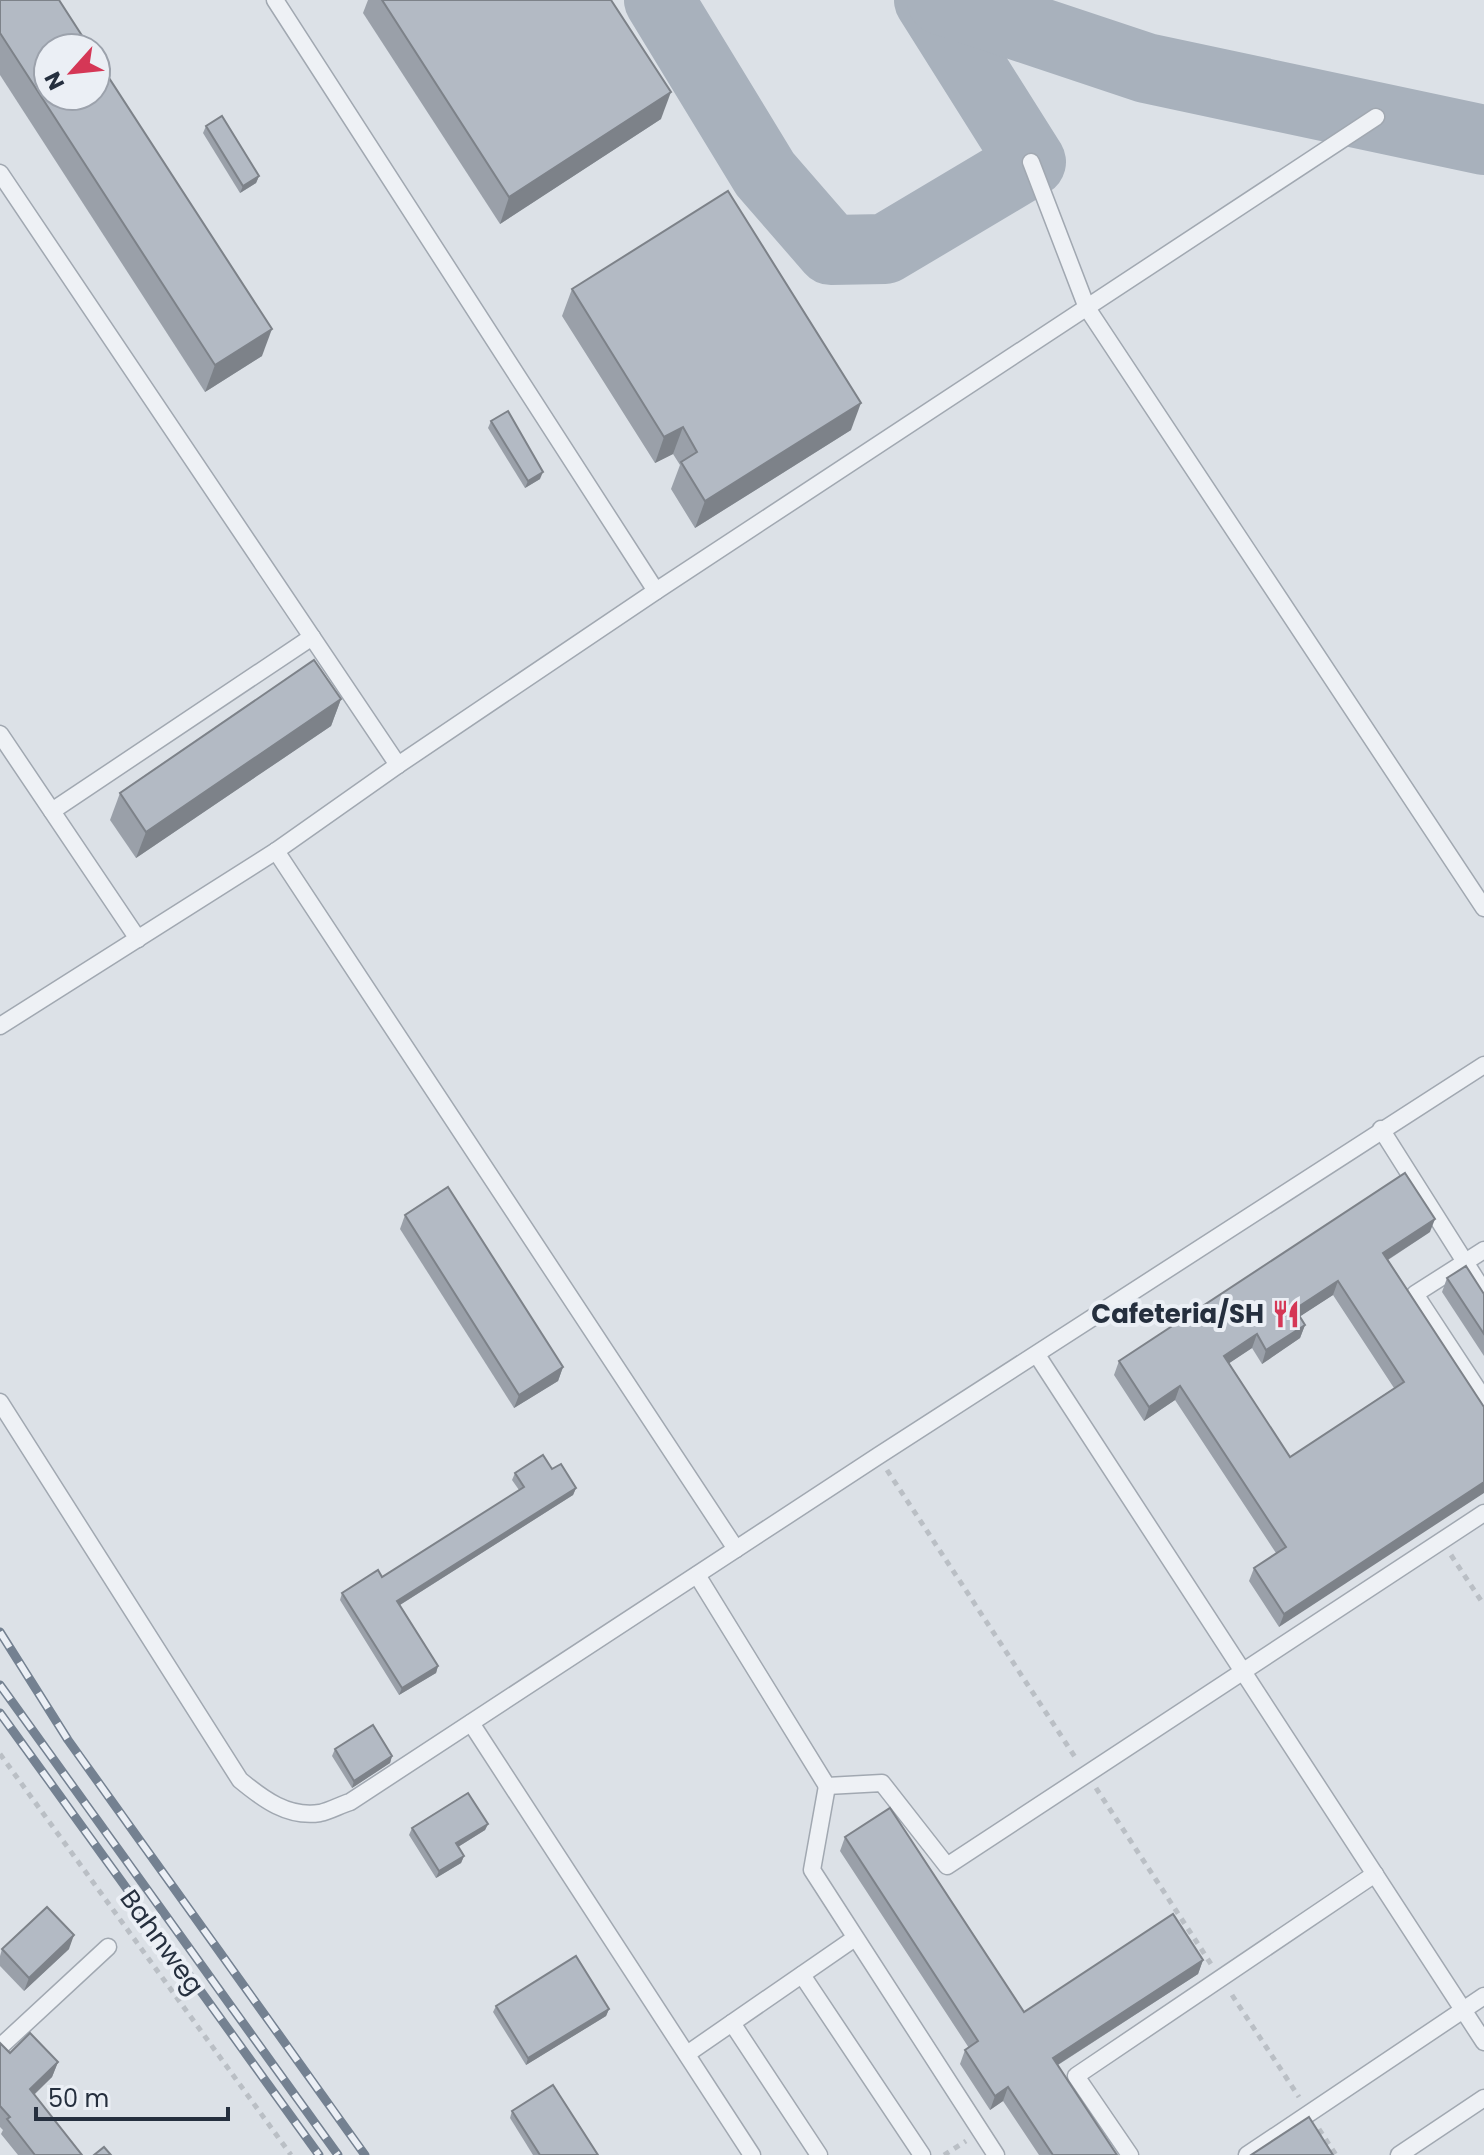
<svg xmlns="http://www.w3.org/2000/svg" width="1484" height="2155" viewBox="0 0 1484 2155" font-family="Poppins,sans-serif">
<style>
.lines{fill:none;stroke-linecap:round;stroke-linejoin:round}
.taxiway{stroke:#a8b1bc;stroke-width:70}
.service-casing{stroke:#a1a8b1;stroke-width:19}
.path{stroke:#babfc5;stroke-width:5;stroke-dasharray:6 6;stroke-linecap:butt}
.service{stroke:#eef1f5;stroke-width:16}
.rail-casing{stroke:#748191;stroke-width:9}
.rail{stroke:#ebeff5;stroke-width:6;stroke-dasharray:18;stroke-linecap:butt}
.wall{fill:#9aa0a9;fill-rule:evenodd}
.shaded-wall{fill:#7d8289}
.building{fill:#b3bac4;stroke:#7d8289;stroke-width:2;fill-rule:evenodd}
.labels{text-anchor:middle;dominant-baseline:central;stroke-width:8;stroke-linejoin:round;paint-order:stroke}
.poi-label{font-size:26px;font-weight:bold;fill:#252f3e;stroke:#ebeff5;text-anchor:end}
.street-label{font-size:26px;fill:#252f3e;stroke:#ebeff5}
</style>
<rect width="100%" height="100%" fill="#dce1e7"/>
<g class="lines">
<g class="taxiway">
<path d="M 659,0 L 765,174 L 831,250 L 885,249 L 1031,162 L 929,0"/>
<path d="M 942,0 L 1146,68 L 1484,140"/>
</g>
<defs>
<g id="service">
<path d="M 275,0 L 656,591"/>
<path d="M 1031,162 L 1087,308 L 1484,908"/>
<path d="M 0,173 L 398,765"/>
<path d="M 0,734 L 138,939"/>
<path d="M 52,811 L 312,637"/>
<path d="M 276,851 L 736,1549"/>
<path d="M 0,1026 L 276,851 L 398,765 L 656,591 L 1376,117"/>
<path d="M 1381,1129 L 1484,1292"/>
<path d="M 1484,1250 L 1415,1294 L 1484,1399"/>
<path d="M 1037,1355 L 1484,2042"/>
<path d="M 0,1402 L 240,1780 C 263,1799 288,1818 320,1813 C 330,1811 340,1805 350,1802 L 878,1456 L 1484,1065"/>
<path d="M 697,1575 L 827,1786 L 882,1783 L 947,1866 L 1484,1513"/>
<path d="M 471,1723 L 752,2155"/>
<path d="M 827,1786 L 812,1870 L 996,2155"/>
<path d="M 802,1975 L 922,2155"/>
<path d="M 732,2023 L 819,2155"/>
<path d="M 0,2047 L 108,1947"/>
<path d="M 687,2054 L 855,1938"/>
<path d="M 1130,2155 L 1076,2076 L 1375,1874"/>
<path d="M 1247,2155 L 1484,1996"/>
<path d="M 1399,2155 L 1484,2098"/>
</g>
</defs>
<use href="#service" class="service-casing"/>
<g class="path">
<path d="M 887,1470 L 1077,1760"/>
<path d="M 1451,1555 L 1484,1605"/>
<path d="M 0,1754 L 291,2155"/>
<path d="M 1096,1788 L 1211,1964"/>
<path d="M 1232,1995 L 1299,2097"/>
<path d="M 1319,2129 L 1336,2155"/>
<path d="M 944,2155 L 966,2141"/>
</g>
<use href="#service" class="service"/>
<defs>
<g id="rail">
<path d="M 0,1632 L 68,1740 L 365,2155"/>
<path d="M 0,1685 L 338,2155"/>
<path d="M 0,1713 L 319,2155"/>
</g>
</defs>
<use href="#rail" class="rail-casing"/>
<use href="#rail" class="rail"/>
</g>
<g class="wall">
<path d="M 0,0 L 262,356 L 205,392 L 0,75 Z"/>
<path d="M 368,0 L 611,0 L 661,119 L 500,224 L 363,13 Z"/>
<path d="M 206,126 L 259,176 L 256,183 L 240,193 L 203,133 Z"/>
<path d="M 572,289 L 851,430 L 695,528 L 671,489 L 680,465 L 673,454 L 655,463 L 562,316 Z"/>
<path d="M 491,421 L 540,479 L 525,488 L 488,428 Z"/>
<path d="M 341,699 L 331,726 L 136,858 L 110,820 L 120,793 Z"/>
<path d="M 405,1215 L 563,1367 L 558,1381 L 514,1408 L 400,1229 Z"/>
<path d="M 1430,1232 L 1388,1260 L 1484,1407 L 1279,1627 L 1249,1581 L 1254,1568 L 1276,1553 L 1175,1400 L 1144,1421 L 1114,1375 L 1119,1361 ZM 1333,1295 L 1394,1388 L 1290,1457 L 1229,1363 L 1252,1348 L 1262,1364 L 1300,1338 L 1305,1325 L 1300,1316 Z"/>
<path d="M 1447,1278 L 1484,1294 L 1484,1356 L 1442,1292 Z"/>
<path d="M 552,1469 L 576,1488 L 573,1495 L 400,1605 L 438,1666 L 436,1673 L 399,1695 L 340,1600 L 342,1593 L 382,1577 L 519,1490 L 512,1480 L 515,1473 Z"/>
<path d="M 335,1749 L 392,1756 L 390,1763 L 352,1788 L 332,1756 Z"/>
<path d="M 488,1824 L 485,1830 L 458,1847 L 464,1856 L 461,1863 L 436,1878 L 409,1835 L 412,1828 Z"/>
<path d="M 845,1837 L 1024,2012 L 1203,1960 L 1198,1974 L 1058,2065 L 1117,2155 L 1039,2155 L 1003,2101 L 990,2110 L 960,2064 L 965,2050 L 969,2048 L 840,1851 Z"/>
<path d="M 2,1949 L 69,1949 L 24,1991 L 0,1966 L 0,1956 Z"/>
<path d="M 496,2006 L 609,2009 L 606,2016 L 526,2065 L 493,2012 Z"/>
<path d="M 0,2043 L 10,2053 L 58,2062 L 52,2077 L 34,2095 L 82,2155 L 18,2155 L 1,2134 L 3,2130 L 0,2127 Z"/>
<path d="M 512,2111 L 598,2155 L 533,2155 L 510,2118 Z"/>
</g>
<g class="shaded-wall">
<path d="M 671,92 L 661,119 L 500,224 L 509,197 Z"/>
<path d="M 259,176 L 256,183 L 240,193 L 243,186 Z"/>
<path d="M 272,329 L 262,356 L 205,392 L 215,365 Z"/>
<path d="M 861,403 L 851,430 L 695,528 L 705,501 Z"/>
<path d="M 683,427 L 673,454 L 655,463 L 664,437 Z"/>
<path d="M 543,472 L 540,479 L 525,488 L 528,481 Z"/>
<path d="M 341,699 L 331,726 L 136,858 L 146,832 Z"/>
<path d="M 1435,1219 L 1430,1232 L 1378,1266 L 1383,1253 Z"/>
<path d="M 1338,1281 L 1333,1295 L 1290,1323 L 1295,1309 Z"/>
<path d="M 1305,1325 L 1300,1338 L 1262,1364 L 1266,1350 Z"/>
<path d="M 1257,1334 L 1252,1348 L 1219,1370 L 1224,1356 Z"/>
<path d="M 563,1367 L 558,1381 L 514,1408 L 519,1395 Z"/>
<path d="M 1180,1386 L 1175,1400 L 1144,1421 L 1149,1407 Z"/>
<path d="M 1484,1482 L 1484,1493 L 1279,1627 L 1284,1614 Z"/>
<path d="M 576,1488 L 573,1495 L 395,1608 L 397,1601 Z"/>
<path d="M 438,1666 L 436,1673 L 399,1695 L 402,1688 Z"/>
<path d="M 392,1756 L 390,1763 L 352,1788 L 354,1781 Z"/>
<path d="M 488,1824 L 485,1830 L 453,1850 L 456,1843 Z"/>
<path d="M 464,1856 L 461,1863 L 436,1878 L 439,1871 Z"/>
<path d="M 74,1935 L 69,1949 L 24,1991 L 29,1978 Z"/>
<path d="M 1203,1960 L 1198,1974 L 1048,2071 L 1053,2058 Z"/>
<path d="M 609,2009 L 606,2016 L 526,2065 L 528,2058 Z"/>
<path d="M 58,2062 L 52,2077 L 24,2104 L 30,2089 Z"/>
<path d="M 1008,2087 L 1003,2101 L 990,2110 L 995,2096 Z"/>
</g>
<g class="building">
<path d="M 0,0 L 59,0 L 90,48 L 48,48 L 48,96 L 96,96 L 96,58 L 272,329 L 215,365 L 0,33 Z"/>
<path d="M 382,0 L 611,0 L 671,92 L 509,197 Z"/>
<path d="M 222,116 L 259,176 L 243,186 L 206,126 Z"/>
<path d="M 728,191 L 861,403 L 705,501 L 681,462 L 697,452 L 683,427 L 664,437 L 572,289 Z"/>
<path d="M 508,411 L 543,472 L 528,481 L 491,421 Z"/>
<path d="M 314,660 L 341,699 L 146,832 L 120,793 Z"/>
<path d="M 1405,1173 L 1435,1219 L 1383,1253 L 1484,1407 L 1484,1482 L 1284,1614 L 1254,1568 L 1286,1547 L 1180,1386 L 1149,1407 L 1119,1361 ZM 1338,1281 L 1404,1382 L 1290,1457 L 1224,1356 L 1257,1334 L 1266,1350 L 1305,1325 L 1295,1309 Z"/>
<path d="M 448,1187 L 563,1367 L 519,1395 L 405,1215 Z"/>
<path d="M 1466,1266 L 1484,1294 L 1484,1334 L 1447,1278 Z"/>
<path d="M 543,1455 L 552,1469 L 561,1464 L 576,1488 L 397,1601 L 438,1666 L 402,1688 L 342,1593 L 378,1570 L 382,1577 L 524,1487 L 515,1473 Z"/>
<path d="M 373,1725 L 392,1756 L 354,1781 L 335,1749 Z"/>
<path d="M 468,1793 L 488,1824 L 456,1843 L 464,1856 L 439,1871 L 412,1828 Z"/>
<path d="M 890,1808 L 1024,2012 L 1173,1914 L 1203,1960 L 1053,2058 L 1117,2155 L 1053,2155 L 1008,2087 L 995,2096 L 965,2050 L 978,2041 L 845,1837 Z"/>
<path d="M 47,1907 L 74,1935 L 29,1978 L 2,1949 Z"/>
<path d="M 576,1956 L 609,2009 L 528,2058 L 496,2006 Z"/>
<path d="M 30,2033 L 58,2062 L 30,2089 L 82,2155 L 35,2155 L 7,2119 L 10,2117 L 0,2106 L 0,2043 L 10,2053 Z"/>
<path d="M 553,2085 L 598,2155 L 540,2155 L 512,2111 Z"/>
<path d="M 1309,2117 L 1333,2155 L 1251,2155 Z"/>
<path d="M 104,2147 L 111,2155 L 94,2155 Z"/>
</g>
<defs>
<symbol id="restaurant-bare" viewBox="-9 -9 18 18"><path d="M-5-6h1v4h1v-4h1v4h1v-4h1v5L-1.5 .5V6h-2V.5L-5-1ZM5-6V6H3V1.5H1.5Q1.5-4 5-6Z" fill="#d53756" stroke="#ebeff5" stroke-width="2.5" paint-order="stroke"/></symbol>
</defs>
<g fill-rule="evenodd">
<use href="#restaurant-bare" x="1266" y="1294" width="40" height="40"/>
</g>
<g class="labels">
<g class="poi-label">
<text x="1264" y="1314">Cafeteria/SH</text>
</g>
<g class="street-label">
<text transform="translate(162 1942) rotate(54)">Bahnweg</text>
</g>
</g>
<g transform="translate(72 72) rotate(243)"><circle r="38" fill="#ebeff5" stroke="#9ca2ac" stroke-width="2"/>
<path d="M0-6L14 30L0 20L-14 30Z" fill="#d53756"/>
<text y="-12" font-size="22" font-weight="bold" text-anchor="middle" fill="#252f3e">N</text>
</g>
<path d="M36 2107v12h192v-12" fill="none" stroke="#252f3e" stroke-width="4"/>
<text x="48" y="2107" font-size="24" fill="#252f3e" stroke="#ebeff5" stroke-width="6" paint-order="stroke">50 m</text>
</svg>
